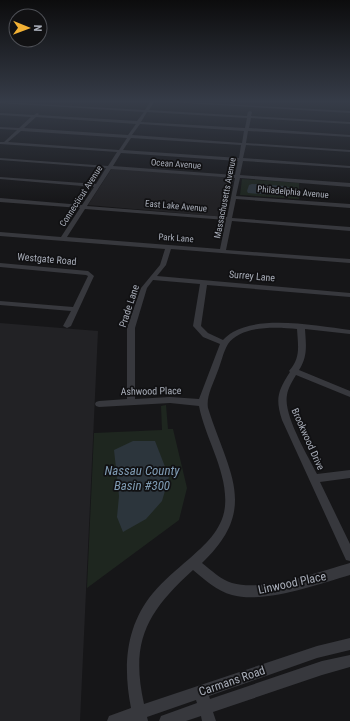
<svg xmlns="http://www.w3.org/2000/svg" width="350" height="721" viewBox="0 0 350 721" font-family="'Roboto Condensed',sans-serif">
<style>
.built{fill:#222225}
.green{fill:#1e261f}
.water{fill:#2c353c}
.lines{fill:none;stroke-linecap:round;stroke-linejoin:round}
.minor{fill:#37383d;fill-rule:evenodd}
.labels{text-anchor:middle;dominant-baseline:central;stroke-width:3.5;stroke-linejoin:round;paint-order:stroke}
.far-street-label{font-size:9px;fill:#a8adb8;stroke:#111113}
.street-label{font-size:10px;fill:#a8adb8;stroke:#111113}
.near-street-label{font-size:12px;fill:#a8adb8;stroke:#111113}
.near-water-label{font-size:13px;font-style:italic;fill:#7f9bb3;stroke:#111113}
</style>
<rect width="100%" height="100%" fill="#161618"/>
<g class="built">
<path d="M 112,168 L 234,178 L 225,217 L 88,205 Z"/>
<path d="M 0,323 L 98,331 L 80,721 L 0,721 Z"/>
</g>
<g class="green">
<path d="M 242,179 L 299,183 L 299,199 L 240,195 Z"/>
<path d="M 166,405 L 168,429 L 173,429 L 187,488 L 179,520 L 87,588 L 94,433 L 162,430 L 161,406 Z"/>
</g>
<g class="water">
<path d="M 252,184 L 286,186 L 292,189 L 291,194 L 286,196 L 248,193 L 247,191 L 249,185 Z"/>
<path d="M 133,441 L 155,441 L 169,477 L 162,501 L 146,519 L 123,532 L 117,517 L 119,496 L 114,450 Z"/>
</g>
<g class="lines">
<g class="minor">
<path d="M 0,102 L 145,110 L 150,102 L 154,102 L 149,110 L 247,116 L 248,112 L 250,111 L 252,112 L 251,116 L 350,122 L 350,124 L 251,118 L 249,128 L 350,135 L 350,137 L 248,131 L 246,143 L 350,150 L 350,152 L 246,145 L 243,158 L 350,166 L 350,168 L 243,161 L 240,175 L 350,183 L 350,187 L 240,178 L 236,196 L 350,204 L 350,208 L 236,199 L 232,218 L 350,227 L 350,231 L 232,221 L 226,250 L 350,259 L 350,263 L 171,249 L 166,265 L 157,276 L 350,293 L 350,297 L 207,285 L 201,326 L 208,333 L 223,340 C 226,337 229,334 233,332 C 262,315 318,326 350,330 L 350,334 L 305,329 C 306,345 308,356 299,370 L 350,391 L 350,397 L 296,375 C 292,382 288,388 287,395 C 283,415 308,456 317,474 L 350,470 L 350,478 L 320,482 L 350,544 L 350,561 L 346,560 L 282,420 C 275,398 278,391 290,372 L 289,371 C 301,358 298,346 297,329 C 277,327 241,325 228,344 C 223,352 221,364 217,373 C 213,384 206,397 208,408 C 228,472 260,508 202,563 C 211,570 221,580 232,583 C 265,592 317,572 350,563 L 350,575 C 318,584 265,604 232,595 C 217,591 205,580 193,570 C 147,612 130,641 144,704 L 317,646 L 350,638 L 350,650 L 317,658 L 209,696 L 210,699 L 322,661 L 350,655 L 350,667 L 322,675 L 213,712 L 216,721 L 202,721 L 201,716 L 186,721 L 159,721 L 161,716 L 197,703 L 196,700 L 147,717 L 148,721 L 107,721 L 109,716 L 131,708 C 123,667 125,627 153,593 C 164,580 176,570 189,559 C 205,545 223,529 225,506 C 228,472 205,438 199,406 L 170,403 L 99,407 L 96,406 L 95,404 L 96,402 L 99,401 L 127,399 L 127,328 L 141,288 L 160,265 L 165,249 L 0,236 L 0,232 L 61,237 L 80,208 L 0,202 L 0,198 L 82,205 L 94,187 L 0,179 L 0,177 L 96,184 L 106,168 L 0,160 L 0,158 L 108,166 L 117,152 L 0,144 L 0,142 L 4,142 L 17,130 L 0,129 L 0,127 L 19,128 L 31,117 L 0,115 L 0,113 L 34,115 L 37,113 L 39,114 L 38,115 L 137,121 L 144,112 L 0,103 ZM 147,112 L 247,118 L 245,128 L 141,122 ZM 36,117 L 136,124 L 128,135 L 24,128 ZM 140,124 L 244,131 L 242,143 L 132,135 ZM 21,131 L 127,138 L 119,150 L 8,142 ZM 131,138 L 241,145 L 239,158 L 123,150 ZM 121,153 L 238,161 L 235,175 L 113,166 ZM 111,169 L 235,178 L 227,217 L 87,206 ZM 85,209 L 226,220 L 220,249 L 67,237 ZM 153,280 L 200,284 L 193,326 L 203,337 L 220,344 L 199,399 L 170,397 L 135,399 L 135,328 L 147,288 Z"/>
<path d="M 170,102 L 186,102 L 350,111 L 350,113 Z"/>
<path d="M 0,263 L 88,271 L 94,276 L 71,326 L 67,328 L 63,326 L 71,311 L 0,305 L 0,301 L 73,307 L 88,276 L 86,275 L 0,267 Z"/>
</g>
</g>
<linearGradient id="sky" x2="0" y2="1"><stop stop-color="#0c0c0d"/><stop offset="0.5" stop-color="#363c48"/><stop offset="1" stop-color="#363c48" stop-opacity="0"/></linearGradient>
<rect width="350" height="203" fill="url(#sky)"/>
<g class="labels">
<g class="far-street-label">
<text transform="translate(176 164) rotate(4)">Ocean Avenue</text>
<text transform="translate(293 192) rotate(5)">Philadelphia Avenue</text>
<text transform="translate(81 196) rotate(-57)">Connecticut Avenue</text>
<text transform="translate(225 198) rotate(-79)">Massachusetts Avenue</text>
<text transform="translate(176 206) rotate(5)">East Lake Avenue</text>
<text transform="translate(176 238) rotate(4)">Park Lane</text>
</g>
<g class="street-label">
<text transform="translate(47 259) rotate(5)">Westgate Road</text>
<text transform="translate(252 276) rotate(5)">Surrey Lane</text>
<text transform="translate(129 306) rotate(-72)">Prade Lane</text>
<text transform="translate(151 391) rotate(-1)">Ashwood Place</text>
<text transform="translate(308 439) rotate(66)">Brookwood Drive</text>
</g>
<g class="near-street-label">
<text transform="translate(292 583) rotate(-12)">Linwood Place</text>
<text transform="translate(232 681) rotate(-19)">Carmans Road</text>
</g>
<g class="near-water-label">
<text x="142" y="470">Nassau County<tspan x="142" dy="15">Basin #300</tspan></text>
</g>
</g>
<g transform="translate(28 28) rotate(91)"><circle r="19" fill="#111113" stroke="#4d4f55"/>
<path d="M0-3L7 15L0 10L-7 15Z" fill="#f2b134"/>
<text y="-6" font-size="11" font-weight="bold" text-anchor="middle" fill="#a8adb8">N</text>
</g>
</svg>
